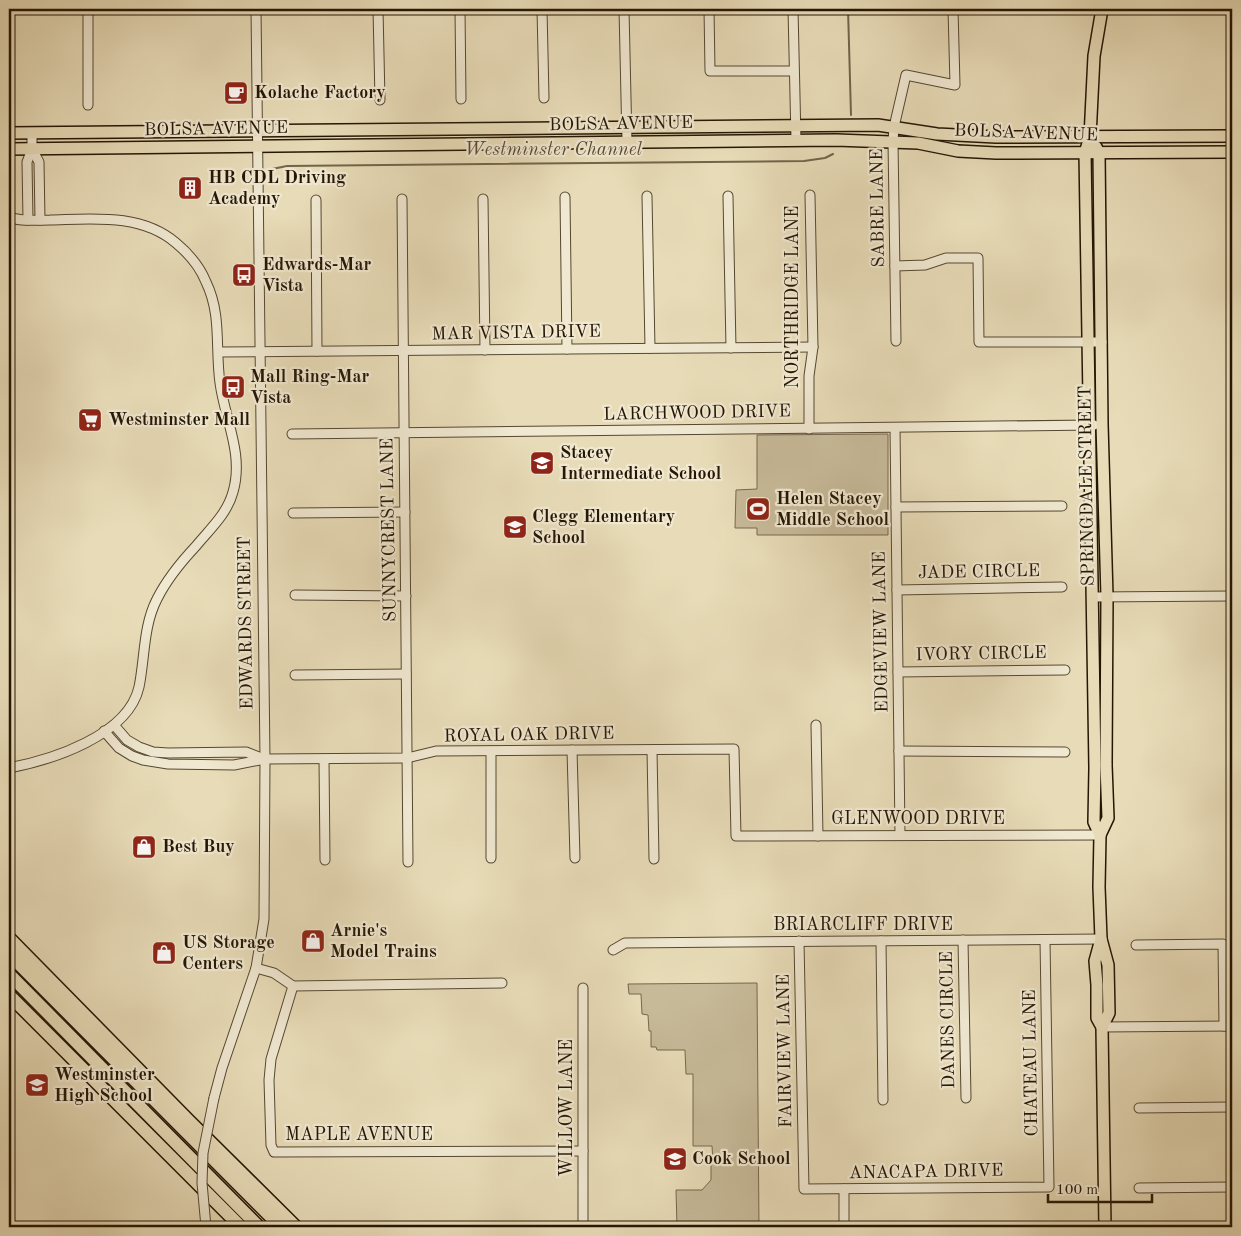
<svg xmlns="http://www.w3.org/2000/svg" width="1241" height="1236" viewBox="0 0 1241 1236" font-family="'Old Standard TT',serif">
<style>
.green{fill:#c7ba99;stroke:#76684e}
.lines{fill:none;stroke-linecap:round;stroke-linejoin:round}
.stream{stroke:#71654b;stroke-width:2}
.minor-casing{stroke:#554831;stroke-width:11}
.major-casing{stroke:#241604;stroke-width:14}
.highway-casing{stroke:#241604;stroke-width:15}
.minor{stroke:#f0e8d1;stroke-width:9}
.major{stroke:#e8dcb8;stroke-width:11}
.highway{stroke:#e8dcb8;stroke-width:12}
.minor-bridge-casing{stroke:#554831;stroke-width:11;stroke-linecap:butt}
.minor-bridge{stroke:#f0e8d1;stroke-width:9}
.labels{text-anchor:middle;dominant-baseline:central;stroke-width:4.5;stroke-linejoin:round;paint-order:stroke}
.poi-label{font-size:18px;font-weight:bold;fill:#241604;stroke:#f0e8d1;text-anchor:start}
.street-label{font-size:18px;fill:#241604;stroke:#f0e8d1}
.water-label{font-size:19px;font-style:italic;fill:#584a34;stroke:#f0e8d1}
</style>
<rect width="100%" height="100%" fill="#e8dcb8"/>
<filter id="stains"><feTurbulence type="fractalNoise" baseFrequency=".004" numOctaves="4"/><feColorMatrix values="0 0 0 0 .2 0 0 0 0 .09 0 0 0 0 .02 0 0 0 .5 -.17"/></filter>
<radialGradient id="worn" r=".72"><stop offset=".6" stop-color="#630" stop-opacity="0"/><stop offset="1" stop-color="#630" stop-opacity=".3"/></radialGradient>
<g class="green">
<path d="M 888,434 L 888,535 L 757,535 L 757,528 L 735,528 L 736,490 L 757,489 L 757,435 Z"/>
<path d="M 757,983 L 759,1227 L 677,1227 L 676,1190 L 702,1190 L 711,1180 L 711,1162 L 713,1162 L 712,1146 L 693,1146 L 693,1074 L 686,1074 L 685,1050 L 657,1050 L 656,1047 L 651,1047 L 651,1031 L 649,1031 L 648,1015 L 642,1014 L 641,994 L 629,994 L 628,984 Z"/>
</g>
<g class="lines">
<g class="stream">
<path d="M 848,9 L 851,115"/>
<path d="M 272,169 L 287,166 L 804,161 L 825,158 L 833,154"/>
</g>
<defs>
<g id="minor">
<path d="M 88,9 L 88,105"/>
<path d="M 378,9 L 380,100"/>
<path d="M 460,9 L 461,99"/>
<path d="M 542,9 L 544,98"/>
<path d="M 624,9 L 627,142"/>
<path d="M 709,9 L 710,71 L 793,71"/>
<path d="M 793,9 L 796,140"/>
<path d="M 32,149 L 39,162 L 40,220"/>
<path d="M 647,196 L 650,348"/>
<path d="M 728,196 L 731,348"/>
<path d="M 565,197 L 567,349"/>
<path d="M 402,199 L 408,862"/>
<path d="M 483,199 L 485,350"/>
<path d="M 316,200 L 317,351"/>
<path d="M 9,217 C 22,222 36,220 50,220 C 92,219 141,213 176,243 C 188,253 200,267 206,282 C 222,315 215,348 220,383 C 225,420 244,454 233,492 C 227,514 210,529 196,546 C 181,562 167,579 157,599 C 143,626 145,658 139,687 C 128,736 51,760 9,768"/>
<path d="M 28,220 L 27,162 L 32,149 L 32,133"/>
<path d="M 895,266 L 925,265 L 946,258 L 978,258 L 979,342 L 1102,342"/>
<path d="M 896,341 L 893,141 L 894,127 L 906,75 L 955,85 L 953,9"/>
<path d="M 219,352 L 813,347"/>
<path d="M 895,428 L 900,835"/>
<path d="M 809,429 L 809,376 L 813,347 L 810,195"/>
<path d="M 292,434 L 1094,425"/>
<path d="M 896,507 L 1062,506"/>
<path d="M 293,513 L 405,512"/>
<path d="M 897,590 L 1062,587"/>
<path d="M 295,595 L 406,596"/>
<path d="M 1092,597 L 1232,596"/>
<path d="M 898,672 L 1065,670"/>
<path d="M 295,675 L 406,674"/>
<path d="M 114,725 L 127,740 L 139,747 L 153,752 L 168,753 L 246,752 L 264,759"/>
<path d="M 816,725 L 818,836"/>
<path d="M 104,731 L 119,748 L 132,756 L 143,760 L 168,764 L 234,765 L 265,759 L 407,758 L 436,751 L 734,749 L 736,836 L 1100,835"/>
<path d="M 572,750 L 575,858"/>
<path d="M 652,750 L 654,859"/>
<path d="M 491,751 L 491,858"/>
<path d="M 899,751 L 1065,752"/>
<path d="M 324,759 L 325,860"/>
<path d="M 963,940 L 966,1098"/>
<path d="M 799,941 L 804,1189 L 1049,1187 L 1045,940"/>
<path d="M 881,941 L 883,1100"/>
<path d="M 1136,945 L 1223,944 L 1224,1026"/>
<path d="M 613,950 L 625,943 L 1101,939"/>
<path d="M 256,968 L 274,973 L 293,986 L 502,983"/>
<path d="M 293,986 L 271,1059 L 269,1080 L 271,1145 L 274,1152 L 583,1151"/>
<path d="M 1102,1027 L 1232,1026"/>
<path d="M 214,1098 L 222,1068 L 256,968 L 264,919 L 265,759 L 256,9"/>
<path d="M 1139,1108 L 1232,1107"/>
<path d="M 1139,1188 L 1232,1187"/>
<path d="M 844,1189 L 844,1227"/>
<path d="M 583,1227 L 583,988"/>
</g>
<g id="major">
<path d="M 9,133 L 878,125 L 937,134 L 996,137 L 1232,136"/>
<path d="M 1096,147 L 1099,153 L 1102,424 L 1107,596 L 1106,765 L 1108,818 L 1100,835 L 1099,887 L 1101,939 L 1108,965 L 1109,1013 L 1102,1027"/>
<path d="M 9,149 L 836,140 L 918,143 L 958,151 L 996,153 L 1232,152"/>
<path d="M 1100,835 L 1094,822 L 1095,768 L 1085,153 L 1090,137 L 1094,56 L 1102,9"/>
<path d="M 1101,939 L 1095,961 L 1097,985 L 1097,1018 L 1102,1027 L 1105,1227"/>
</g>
<g id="highway">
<path d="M 9,938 L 189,1121 L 296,1227"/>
<path d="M 9,954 L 281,1227"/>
<path d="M 9,974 L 259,1227"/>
<path d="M 9,995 L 241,1227"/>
</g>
</defs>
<use href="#minor" class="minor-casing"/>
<use href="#major" class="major-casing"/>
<use href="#highway" class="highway-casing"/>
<use href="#minor" class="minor"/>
<use href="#major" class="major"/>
<use href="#highway" class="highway"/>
<defs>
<path id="minor-bridge" d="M 206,1227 L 202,1183 L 203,1153 L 214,1098"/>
</defs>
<use href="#minor-bridge" class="minor-bridge-casing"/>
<use href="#minor-bridge" class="minor-bridge"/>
</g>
<defs>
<symbol id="cafe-square" viewBox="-11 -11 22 22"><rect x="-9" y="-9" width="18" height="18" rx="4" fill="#8f2418" stroke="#f0e8d1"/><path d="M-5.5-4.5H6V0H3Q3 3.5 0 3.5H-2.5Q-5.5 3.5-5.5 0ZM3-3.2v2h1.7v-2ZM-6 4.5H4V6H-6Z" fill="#fff"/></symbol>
<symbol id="building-square" viewBox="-11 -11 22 22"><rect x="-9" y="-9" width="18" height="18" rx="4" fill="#8f2418" stroke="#f0e8d1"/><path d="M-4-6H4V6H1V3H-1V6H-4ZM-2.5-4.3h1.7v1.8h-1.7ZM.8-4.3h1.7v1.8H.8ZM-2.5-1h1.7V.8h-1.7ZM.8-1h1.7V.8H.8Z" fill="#fff"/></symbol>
<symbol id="bus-square" viewBox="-11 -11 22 22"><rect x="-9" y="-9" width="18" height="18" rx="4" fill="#8f2418" stroke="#f0e8d1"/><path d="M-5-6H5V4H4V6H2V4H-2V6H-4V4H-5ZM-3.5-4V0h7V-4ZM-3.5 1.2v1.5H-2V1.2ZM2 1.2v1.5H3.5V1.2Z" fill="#fff"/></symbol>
<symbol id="supermarket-square" viewBox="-11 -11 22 22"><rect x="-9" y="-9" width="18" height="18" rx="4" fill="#8f2418" stroke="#f0e8d1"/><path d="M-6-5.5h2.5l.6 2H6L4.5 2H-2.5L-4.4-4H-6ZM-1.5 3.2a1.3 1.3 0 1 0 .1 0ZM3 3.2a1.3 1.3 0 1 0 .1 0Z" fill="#fff"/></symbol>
<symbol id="school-square" viewBox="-11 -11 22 22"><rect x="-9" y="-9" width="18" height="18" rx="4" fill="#8f2418" stroke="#f0e8d1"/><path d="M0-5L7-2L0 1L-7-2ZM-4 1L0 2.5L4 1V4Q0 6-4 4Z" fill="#fff"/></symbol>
<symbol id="stadium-square" viewBox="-11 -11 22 22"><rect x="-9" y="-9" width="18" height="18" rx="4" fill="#8f2418" stroke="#f0e8d1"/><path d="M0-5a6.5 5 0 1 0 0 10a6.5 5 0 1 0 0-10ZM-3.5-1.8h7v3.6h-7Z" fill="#fff"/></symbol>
<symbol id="shop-square" viewBox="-11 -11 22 22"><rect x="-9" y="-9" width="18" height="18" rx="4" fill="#8f2418" stroke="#f0e8d1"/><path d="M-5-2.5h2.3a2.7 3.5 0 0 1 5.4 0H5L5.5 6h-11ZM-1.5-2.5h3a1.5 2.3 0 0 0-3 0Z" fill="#fff"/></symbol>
</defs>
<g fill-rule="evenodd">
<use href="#cafe-square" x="222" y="79" width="28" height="28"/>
<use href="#building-square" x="176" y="174" width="28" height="28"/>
<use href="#bus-square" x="230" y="261" width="28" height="28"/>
<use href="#bus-square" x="219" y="373" width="28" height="28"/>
<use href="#supermarket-square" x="76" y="406" width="28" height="28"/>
<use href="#school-square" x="528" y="449" width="28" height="28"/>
<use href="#stadium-square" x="744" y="495" width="28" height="28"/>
<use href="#school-square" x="501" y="513" width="28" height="28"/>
<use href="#shop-square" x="130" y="833" width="28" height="28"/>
<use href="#shop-square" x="299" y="927" width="28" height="28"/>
<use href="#shop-square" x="150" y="939" width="28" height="28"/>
<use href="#school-square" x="23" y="1071" width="28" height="28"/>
<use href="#school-square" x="661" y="1145" width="28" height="28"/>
</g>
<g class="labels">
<g class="poi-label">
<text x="254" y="93">Kolache Factory</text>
<text x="208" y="178">HB CDL Driving<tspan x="208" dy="21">Academy</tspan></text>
<text x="262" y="265">Edwards-Mar<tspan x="262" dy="21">Vista</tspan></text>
<text x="250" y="377">Mall Ring-Mar<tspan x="250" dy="21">Vista</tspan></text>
<text x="108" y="420">Westminster Mall</text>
<text x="560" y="453">Stacey<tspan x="560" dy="21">Intermediate School</tspan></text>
<text x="776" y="499">Helen Stacey<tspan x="776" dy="21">Middle School</tspan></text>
<text x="532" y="517">Clegg Elementary<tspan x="532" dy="21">School</tspan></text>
<text x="162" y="847">Best Buy</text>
<text x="330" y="931">Arnie's<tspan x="330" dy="21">Model Trains</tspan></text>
<text x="182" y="943">US Storage<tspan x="182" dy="21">Centers</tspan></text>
<text x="54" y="1075">Westminster<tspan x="54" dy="21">High School</tspan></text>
<text x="692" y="1159">Cook School</text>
</g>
<g class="street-label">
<text transform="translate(621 124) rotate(-1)">BOLSA AVENUE</text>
<text transform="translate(216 129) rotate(-1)">BOLSA AVENUE</text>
<text transform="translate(1026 133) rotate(2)">BOLSA AVENUE</text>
<text transform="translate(878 208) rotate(-91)">SABRE LANE</text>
<text transform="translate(793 297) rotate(-90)">NORTHRIDGE LANE</text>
<text transform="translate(516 333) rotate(-1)">MAR VISTA DRIVE</text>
<text transform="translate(697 413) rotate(-1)">LARCHWOOD DRIVE</text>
<text transform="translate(1087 486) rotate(-91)">SPRINGDALE STREET</text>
<text transform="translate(389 530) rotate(-91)">SUNNYCREST LANE</text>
<text transform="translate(979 572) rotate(-1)">JADE CIRCLE</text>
<text transform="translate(246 623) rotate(-91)">EDWARDS STREET</text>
<text transform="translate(881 632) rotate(-91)">EDGEVIEW LANE</text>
<text transform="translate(981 654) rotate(-1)">IVORY CIRCLE</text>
<text transform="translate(529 735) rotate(-1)">ROYAL OAK DRIVE</text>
<text x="918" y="819">GLENWOOD DRIVE</text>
<text x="863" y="925">BRIARCLIFF DRIVE</text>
<text transform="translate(948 1020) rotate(-91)">DANES CIRCLE</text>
<text transform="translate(785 1051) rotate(-91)">FAIRVIEW LANE</text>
<text transform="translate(1031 1063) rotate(-91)">CHATEAU LANE</text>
<text transform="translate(567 1108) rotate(-90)">WILLOW LANE</text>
<text x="359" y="1135">MAPLE AVENUE</text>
<text transform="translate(926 1172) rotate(-1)">ANACAPA DRIVE</text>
</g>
<g class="water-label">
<text x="553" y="150">Westminster Channel</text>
</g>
</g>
<rect width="1241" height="1236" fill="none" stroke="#e8dcb8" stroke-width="30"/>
<rect x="10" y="10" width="1221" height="1216" fill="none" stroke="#241604" stroke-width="2.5"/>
<rect x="15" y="15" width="1211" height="1206" fill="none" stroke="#241604"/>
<path d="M1048 1194v8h104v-8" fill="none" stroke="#241604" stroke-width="2.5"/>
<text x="1056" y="1194" font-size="15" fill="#241604" stroke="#f0e8d1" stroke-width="4" paint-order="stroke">100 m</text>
<rect width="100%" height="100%" filter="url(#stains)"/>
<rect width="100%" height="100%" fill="url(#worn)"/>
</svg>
